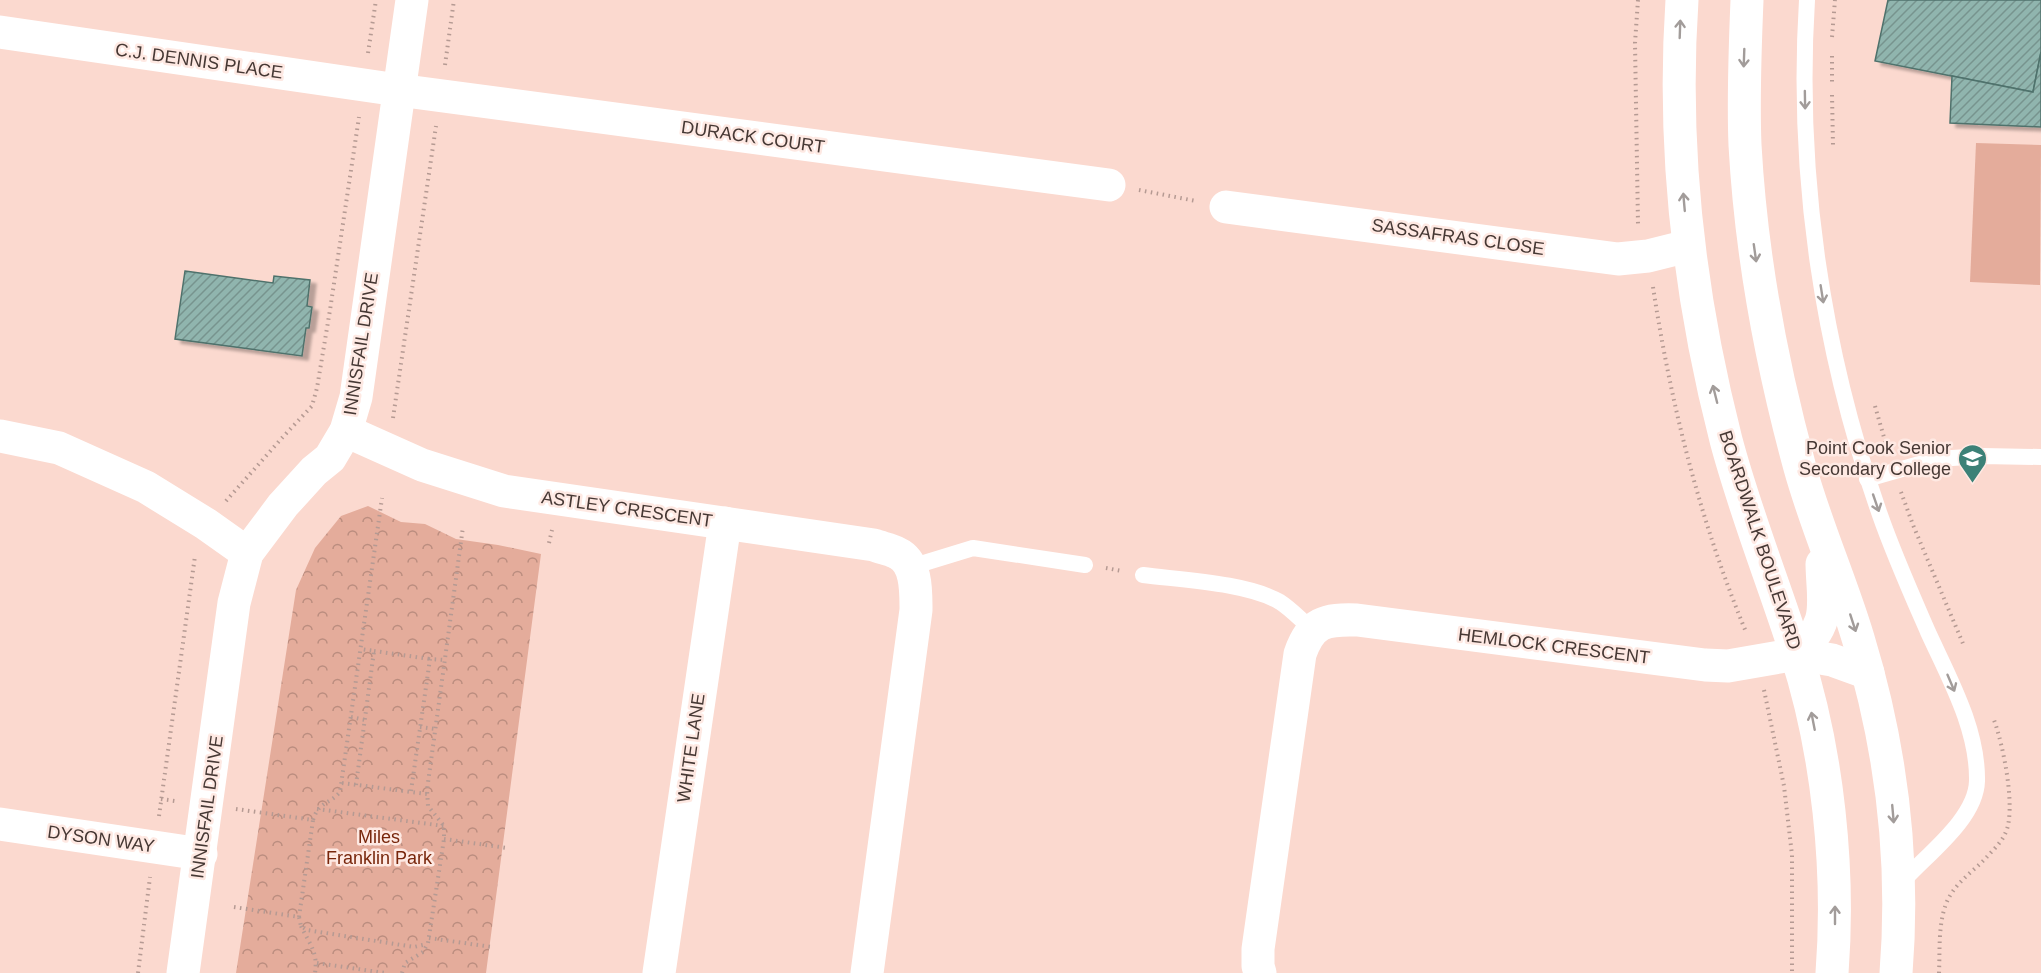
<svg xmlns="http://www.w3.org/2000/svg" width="2041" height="973" viewBox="0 0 2041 973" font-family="Arial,sans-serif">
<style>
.green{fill:#e4ac9b}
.park{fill:url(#park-crowns)}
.building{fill:url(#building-hatch);stroke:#4f726c;stroke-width:1.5;filter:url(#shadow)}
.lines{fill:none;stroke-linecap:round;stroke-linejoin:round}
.path{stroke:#b59a93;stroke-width:4;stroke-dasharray:1.5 4.5;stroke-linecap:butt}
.lane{stroke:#fff;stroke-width:16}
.street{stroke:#fff;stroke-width:33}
.secondary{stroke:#fff;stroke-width:33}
.oneway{stroke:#a29c9a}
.labels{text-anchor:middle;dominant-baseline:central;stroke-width:5;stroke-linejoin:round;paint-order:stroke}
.street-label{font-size:18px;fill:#463834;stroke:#fee9e3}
.poi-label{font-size:18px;fill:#463834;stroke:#fee9e3;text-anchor:end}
.park-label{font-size:18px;fill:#78260b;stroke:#fee9e3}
</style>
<defs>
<pattern id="park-crowns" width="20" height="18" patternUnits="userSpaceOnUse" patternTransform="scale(1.5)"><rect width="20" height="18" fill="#e4ac9b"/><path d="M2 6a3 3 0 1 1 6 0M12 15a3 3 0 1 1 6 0" fill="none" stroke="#bb8d7f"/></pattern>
<pattern id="building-hatch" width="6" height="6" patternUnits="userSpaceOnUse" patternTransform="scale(1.5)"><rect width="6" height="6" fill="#90b5ae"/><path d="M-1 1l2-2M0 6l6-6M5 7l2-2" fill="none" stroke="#77948e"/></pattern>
<filter id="shadow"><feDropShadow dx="6" dy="4" stdDeviation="1.5" flood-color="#0004"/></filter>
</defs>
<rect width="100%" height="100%" fill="#fbd9cf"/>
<path class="green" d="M 1976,143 L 2041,145 L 2040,285 L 1970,282 Z"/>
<path class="park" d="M 368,506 L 401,522 L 425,524 L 456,539 L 498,545 L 541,554 L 486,973 L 236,973 L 296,590 L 315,548 L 341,516 Z"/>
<g class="building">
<path d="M 1888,0 L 2041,0 L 2041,52 L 2033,92 L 1875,61 Z"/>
<path d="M 2041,52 L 2041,127 L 1950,123 L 1952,76 L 2033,92 Z"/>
<path d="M 185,271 L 273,283 L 274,276 L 310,280 L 307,306 L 312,307 L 309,328 L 306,328 L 302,356 L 175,339 Z"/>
</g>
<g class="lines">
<g class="path">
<path d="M 1638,0 L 1635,43 L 1638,224"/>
<path d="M 1832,37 L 1835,0"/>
<path d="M 368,53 L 376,0"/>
<path d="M 1832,56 L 1832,82"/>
<path d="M 445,65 L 454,0"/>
<path d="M 1832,95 L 1833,145"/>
<path d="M 1139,190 L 1196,201"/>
<path d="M 1653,287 C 1671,405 1700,521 1746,632"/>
<path d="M 1875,406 L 1887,448"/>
<path d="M 393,418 L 436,126"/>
<path d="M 1901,492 L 1913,525 L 1964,646"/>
<path d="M 226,501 L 281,439 L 312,406 L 317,388 L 330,310 L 359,117"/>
<path d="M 549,543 L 552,530"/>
<path d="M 1106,568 L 1122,571"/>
<path d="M 374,651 L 430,659"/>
<path d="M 1764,690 L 1784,786 L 1792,855 L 1792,973"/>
<path d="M 351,717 L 365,720"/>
<path d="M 420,727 L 435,729"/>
<path d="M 342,783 L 427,794"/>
<path d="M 356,785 L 374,651 L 361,649"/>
<path d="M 411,791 L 430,659 L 445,660"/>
<path d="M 161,799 L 175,801"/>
<path d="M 236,809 L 313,820 C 319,801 329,805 340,792 L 382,498"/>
<path d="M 317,809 L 444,826"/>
<path d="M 159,816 L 195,556"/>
<path d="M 444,839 L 507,848"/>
<path d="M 234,907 L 299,917 L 301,926 L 307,930 L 414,947 L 427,944"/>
<path d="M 299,917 L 313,820"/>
<path d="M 301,926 C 310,945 318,952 315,973"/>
<path d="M 429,938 L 492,947"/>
<path d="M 317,963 L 385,973"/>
<path d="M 138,973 L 150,877"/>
<path d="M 402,973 L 405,963 L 423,952 L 428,943 L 444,839 L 444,826 L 428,806 L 427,790 L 463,527"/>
<path d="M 1939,973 C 1940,951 1938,925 1946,904 C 1953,885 1971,873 1985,859 C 1992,851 2001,843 2005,834 C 2017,811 2003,744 1994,720"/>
</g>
<g class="lane">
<path d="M 1807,0 C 1796,175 1822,350 1880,515 C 1894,555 1911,593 1928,632 C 1949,678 1978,729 1977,781 C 1976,818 1929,853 1906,878 L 1902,887"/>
<path d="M 1867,479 L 1937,459 L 1982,456 L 2041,457"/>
<path d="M 911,567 L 973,548 L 1085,565"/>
<path d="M 1143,575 C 1182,580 1248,583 1280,602 C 1291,609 1302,621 1312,629"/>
</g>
<g class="street">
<path d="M 0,32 L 398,90 L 1109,185"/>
<path d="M 1226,207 L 1618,259 L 1648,256 L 1688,246"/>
<path d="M 346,431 L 422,465 L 504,491 L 874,545 C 881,548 890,549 897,553 C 917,562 916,592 916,610 L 867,973"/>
<path d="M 0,436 L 59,448 L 146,487 L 206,524 L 247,553"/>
<path d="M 0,824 L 201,854"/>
<path d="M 183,973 L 234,603 L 247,553 L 283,505 L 314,471 L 330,458 L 346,431 L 356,397 L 412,0"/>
<path d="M 659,973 L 725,523"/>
<path d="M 1260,973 L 1258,966 L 1258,949 L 1300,654 C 1311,622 1325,619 1357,620 L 1705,665 L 1728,666 L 1797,654"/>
</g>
<g class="secondary">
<path d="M 1682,0 C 1672,148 1689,296 1726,440 C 1745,512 1773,581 1796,653 C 1828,752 1840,870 1832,973"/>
<path d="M 1747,0 C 1745,48 1743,96 1745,145 C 1751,254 1771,362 1800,468 C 1816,526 1841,581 1858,638 C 1891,746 1905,861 1896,973"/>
<path d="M 1797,654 C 1832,622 1823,606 1822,564"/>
<path d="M 1797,654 L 1832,660 L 1868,673"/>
</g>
</g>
<defs><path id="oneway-shaft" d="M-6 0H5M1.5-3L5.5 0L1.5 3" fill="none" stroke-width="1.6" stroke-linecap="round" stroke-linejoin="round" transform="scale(1.5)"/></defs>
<g class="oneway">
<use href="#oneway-shaft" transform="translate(1680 29) rotate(-88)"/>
<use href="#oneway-shaft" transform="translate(1744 58) rotate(92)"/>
<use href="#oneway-shaft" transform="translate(1805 100) rotate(89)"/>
<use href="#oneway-shaft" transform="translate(1684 202) rotate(-95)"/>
<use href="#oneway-shaft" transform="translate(1755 253) rotate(82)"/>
<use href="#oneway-shaft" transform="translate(1822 294) rotate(81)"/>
<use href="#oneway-shaft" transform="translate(1715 394) rotate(-104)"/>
<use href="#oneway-shaft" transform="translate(1876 503) rotate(71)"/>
<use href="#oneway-shaft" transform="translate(1853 623) rotate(72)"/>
<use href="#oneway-shaft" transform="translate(1951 683) rotate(67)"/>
<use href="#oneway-shaft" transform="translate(1813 721) rotate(-101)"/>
<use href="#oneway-shaft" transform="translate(1893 814) rotate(85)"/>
<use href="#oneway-shaft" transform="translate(1835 915) rotate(-90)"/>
</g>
<defs>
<symbol id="school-pin" viewBox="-11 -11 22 30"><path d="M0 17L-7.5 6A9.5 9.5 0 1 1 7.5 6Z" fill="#3c8177" stroke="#fee9e3"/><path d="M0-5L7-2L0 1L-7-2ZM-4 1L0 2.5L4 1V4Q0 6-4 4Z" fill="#fff"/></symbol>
</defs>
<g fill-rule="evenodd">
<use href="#school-pin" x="1956" y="442" width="33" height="45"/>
</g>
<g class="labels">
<g class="street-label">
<text transform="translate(199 61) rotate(8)">C.J. DENNIS PLACE</text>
<text transform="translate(753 137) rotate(8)">DURACK COURT</text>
<text transform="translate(1458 237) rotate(8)">SASSAFRAS CLOSE</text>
<text transform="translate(361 344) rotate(-81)">INNISFAIL DRIVE</text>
<text transform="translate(627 509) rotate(8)">ASTLEY CRESCENT</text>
<text transform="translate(1760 540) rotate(72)">BOARDWALK BOULEVARD</text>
<text transform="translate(1554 646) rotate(7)">HEMLOCK CRESCENT</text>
<text transform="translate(691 748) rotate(-82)">WHITE LANE</text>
<text transform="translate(207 807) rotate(-82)">INNISFAIL DRIVE</text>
<text transform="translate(101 839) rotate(8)">DYSON WAY</text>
</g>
<g class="poi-label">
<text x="1951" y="448">Point Cook Senior<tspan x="1951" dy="21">Secondary College</tspan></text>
</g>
<g class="park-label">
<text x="379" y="837">Miles<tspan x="379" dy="21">Franklin Park</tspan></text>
</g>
</g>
</svg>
